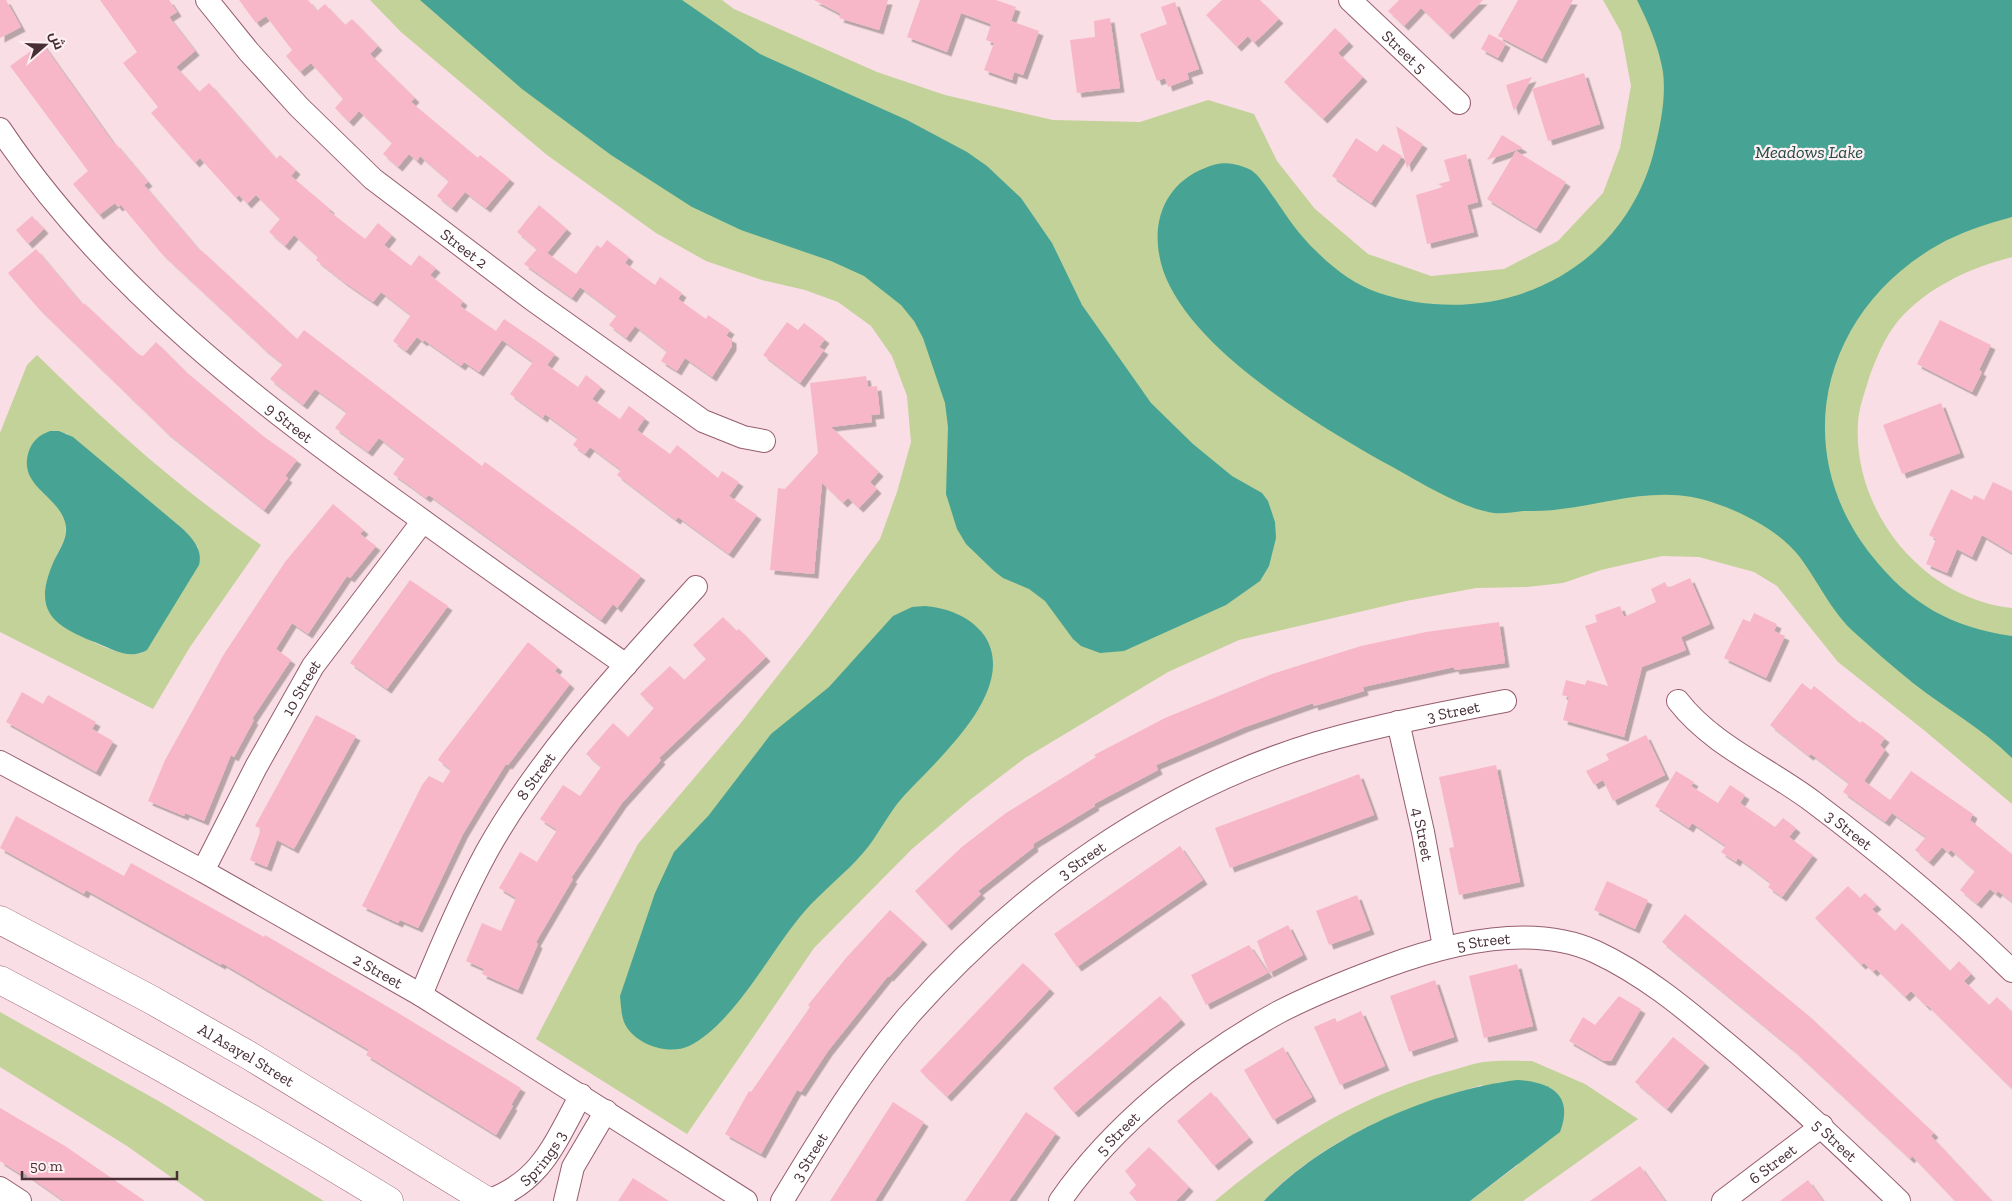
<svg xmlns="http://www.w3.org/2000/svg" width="2012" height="1201" viewBox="0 0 2012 1201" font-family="'Zilla Slab',Cairo,serif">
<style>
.green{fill:#c2d298;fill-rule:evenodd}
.water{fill:#47a494}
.building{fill:#f8b7c9;filter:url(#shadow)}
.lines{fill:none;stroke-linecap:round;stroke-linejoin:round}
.minor-casing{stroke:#965d6e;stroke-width:24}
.secondary-casing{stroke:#965d6e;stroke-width:29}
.minor{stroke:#fff;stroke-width:22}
.secondary{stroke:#fff;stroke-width:28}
.labels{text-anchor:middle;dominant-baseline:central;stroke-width:4.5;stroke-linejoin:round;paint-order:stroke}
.street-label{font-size:16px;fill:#482f36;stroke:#fdeff2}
.water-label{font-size:18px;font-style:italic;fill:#244d46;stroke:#fdeff2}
</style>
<defs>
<filter id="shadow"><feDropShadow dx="4.5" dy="4.5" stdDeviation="0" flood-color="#0004"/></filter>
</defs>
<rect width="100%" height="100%" fill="#f9dee5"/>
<g class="green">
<path d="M 370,0 L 722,0 L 734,9 L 877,72 L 945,95 L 1053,120 L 1140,122 L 1208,100 L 1254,114 L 1277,161 L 1315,209 L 1368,254 L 1431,276 L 1504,269 L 1558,241 L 1603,193 L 1620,148 L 1631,86 L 1621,32 L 1603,0 L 2012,0 L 2012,257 C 1970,268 1927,287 1898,321 C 1885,337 1876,358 1869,378 C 1865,392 1859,407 1858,422 C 1852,511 1923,599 2012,608 L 2012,804 L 1925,731 L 1838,662 L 1777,586 L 1754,572 L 1699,557 L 1662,556 L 1601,570 L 1563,583 L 1527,587 L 1476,588 L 1406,601 L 1239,640 L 1168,672 L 1025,758 L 971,799 L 912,849 L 814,948 L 687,1134 L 536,1039 L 638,844 L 740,724 L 808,637 L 880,539 L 897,492 L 911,442 L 907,396 L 892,356 L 871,326 L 838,302 L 805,290 L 762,280 L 706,261 L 656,233 L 547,155 L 401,32 Z"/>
<path d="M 37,355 C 107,424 180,489 261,545 L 190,647 L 153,709 L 0,632 L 0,433 L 27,365 ZM 66,433 L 183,529 L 198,547 L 191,578 L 142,653 C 121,657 102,646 84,637 C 41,617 37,597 57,555 C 62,545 68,535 65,523 C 59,495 26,490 27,460 Z"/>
<path d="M 0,1012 L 162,1103 L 324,1201 L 205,1201 L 127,1146 L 0,1067 Z"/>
<path d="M 1532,1061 L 1585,1084 L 1638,1119 L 1523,1201 L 1470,1201 L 1518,1165 L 1482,1085 C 1403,1107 1321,1140 1264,1201 L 1215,1201 C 1285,1142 1356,1097 1446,1072 C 1458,1069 1471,1064 1483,1062 C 1499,1060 1516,1061 1532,1061 Z"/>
</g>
<g class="water">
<path d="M 420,0 L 682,0 L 760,54 L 907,120 L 967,152 L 987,166 L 1021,198 L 1052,243 L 1082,305 L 1151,403 L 1193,444 L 1232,476 L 1262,493 L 1268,501 L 1275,522 L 1276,538 L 1269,566 L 1260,581 L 1226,605 L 1124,651 L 1100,653 L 1081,646 L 1073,639 L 1045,601 L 1029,589 L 1003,578 L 994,571 L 966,544 L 957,529 L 946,494 L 948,427 L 945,403 L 923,338 L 914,321 L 901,305 L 864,276 L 831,261 L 741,230 L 692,207 L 611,155 L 522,89 Z"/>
<path d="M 1637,0 L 2012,0 L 2012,217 C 1986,224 1961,232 1938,245 C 1822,311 1787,450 1872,556 C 1910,604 1951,627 2012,636 L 2012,758 C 1982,728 1946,709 1913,683 C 1893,667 1874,650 1855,633 C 1832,613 1818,581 1799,556 C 1781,533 1748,515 1720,505 C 1665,483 1616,502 1561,509 C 1548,511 1535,511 1523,511 C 1514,512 1503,514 1494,513 C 1465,509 1424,485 1398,470 C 1325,430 1191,352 1163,270 C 1149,227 1162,185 1205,168 C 1214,164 1223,162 1233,164 C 1235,164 1248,168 1251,170 C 1260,176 1268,190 1275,199 C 1287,217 1300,236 1316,251 C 1334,269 1355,285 1379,293 C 1498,332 1626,272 1655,147 C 1661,123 1666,97 1663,72 C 1659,47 1648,22 1637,0 Z"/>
<path d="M 50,431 L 59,431 L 73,437 L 183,529 C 193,539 203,550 199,565 L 147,650 C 130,660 114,650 97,643 C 54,626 32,612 53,563 C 58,552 67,540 66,528 C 63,496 19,489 28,454 C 31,442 39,435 50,431 Z"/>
<path d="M 925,606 C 947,608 970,616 984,635 C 1021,690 934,762 902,798 C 887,815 878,836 863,853 C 845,874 822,891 804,912 C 771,950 734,1024 689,1046 C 668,1056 633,1044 624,1022 C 621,1014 621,1005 620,996 L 655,893 L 674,852 L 709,815 L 771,734 L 829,687 L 893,616 L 912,607 Z"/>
<path d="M 1517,1080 C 1551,1082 1574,1095 1560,1132 L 1470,1201 L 1264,1201 C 1324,1137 1430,1091 1517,1080 Z"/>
</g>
<g class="building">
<path d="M 0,0 L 6,0 L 21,27 L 0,38 Z"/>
<path d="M 100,0 L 169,0 L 177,12 L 169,17 L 195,51 L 176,67 L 199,92 L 209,83 L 276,159 L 280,155 L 296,170 L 291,176 L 330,209 L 329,211 L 365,239 L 378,223 L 392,235 L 384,245 L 411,266 L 419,255 L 436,268 L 430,275 L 463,301 L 460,306 L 496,331 L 504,319 L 538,342 L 555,354 L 547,365 L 578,387 L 586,375 L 601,387 L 592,399 L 620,419 L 629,406 L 645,418 L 637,430 L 670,454 L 677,445 L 718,478 L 722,471 L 739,482 L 729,496 L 757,515 L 729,554 L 678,517 L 676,520 L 617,475 L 621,470 L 590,447 L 585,454 L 573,445 L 578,438 L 545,414 L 543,418 L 510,394 L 533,362 L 502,340 L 479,372 L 464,362 L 461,366 L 424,340 L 423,342 L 417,337 L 406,351 L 393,341 L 411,315 L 381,292 L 373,302 L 344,282 L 316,260 L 318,257 L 294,235 L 285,246 L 269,232 L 280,219 L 256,195 L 247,204 L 239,195 L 236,198 L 200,158 L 195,163 L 151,113 L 158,107 L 123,63 L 137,52 Z"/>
<path d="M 239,0 L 308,0 L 317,11 L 325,4 L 345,25 L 352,19 L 378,46 L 370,54 L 415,98 L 411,102 L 478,158 L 480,155 L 510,179 L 486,208 L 465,192 L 452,208 L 437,196 L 449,181 L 420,156 L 417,161 L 409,154 L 398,167 L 383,154 L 392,143 L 359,111 L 349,122 L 335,108 L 343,99 L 311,63 L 300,72 L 286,56 L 292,50 L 266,16 L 256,23 Z"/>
<path d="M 814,0 L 888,0 L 879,30 L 839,18 L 841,14 Z"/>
<path d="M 920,0 L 996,0 L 1016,7 L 1011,21 L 1039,31 L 1023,75 L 1014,72 L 1012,80 L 984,70 L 994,43 L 986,40 L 991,24 L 961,13 L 947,52 L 907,37 Z"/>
<path d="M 1222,0 L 1260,0 L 1279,19 L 1254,43 L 1248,36 L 1237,47 L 1206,15 Z"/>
<path d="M 1399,0 L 1483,0 L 1449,35 L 1421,8 L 1404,26 L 1388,11 Z"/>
<path d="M 1518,0 L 1573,0 L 1542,59 L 1498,36 Z"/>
<path d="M 1175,2 L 1199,69 L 1187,73 L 1189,79 L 1168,87 L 1165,78 L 1157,81 L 1140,34 L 1167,24 L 1161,7 Z"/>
<path d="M 1110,18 L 1120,88 L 1077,93 L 1070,40 L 1095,37 L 1094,21 Z"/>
<path d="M 1335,28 L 1349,42 L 1338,53 L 1363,77 L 1323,119 L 1284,82 Z"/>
<path d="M 1489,34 L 1506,43 L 1498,58 L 1481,49 Z"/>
<path d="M 42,43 L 114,144 L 115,143 L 148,182 L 144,185 L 200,251 L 201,250 L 297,339 L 304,330 L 482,466 L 485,462 L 641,576 L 617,608 L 613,604 L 601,620 L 429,495 L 426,498 L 410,486 L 393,474 L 405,458 L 379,438 L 368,452 L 335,428 L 347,412 L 315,389 L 303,405 L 270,379 L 283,364 L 264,349 L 162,254 L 121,205 L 118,207 L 115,203 L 99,215 L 73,184 L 88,171 L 10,66 Z"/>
<path d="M 1584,73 L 1600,124 L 1548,141 L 1532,89 Z"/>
<path d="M 1532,77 L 1514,111 L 1506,85 Z"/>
<path d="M 1396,126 L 1423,144 L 1407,168 Z"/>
<path d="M 1502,135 L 1523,148 L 1487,160 Z"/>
<path d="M 1356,138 L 1377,152 L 1383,144 L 1402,156 L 1371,203 L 1332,176 Z"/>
<path d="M 1516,151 L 1566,182 L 1536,229 L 1487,199 Z"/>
<path d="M 1466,154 L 1478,202 L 1467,205 L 1474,232 L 1427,244 L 1416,195 L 1443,187 L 1438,184 L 1450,181 L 1444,160 Z"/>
<path d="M 539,205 L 567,229 L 547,253 L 576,274 L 597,245 L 601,248 L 607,240 L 629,257 L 625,263 L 655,285 L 660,277 L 682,293 L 678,299 L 706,319 L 708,315 L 730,330 L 726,336 L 732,339 L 732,346 L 712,377 L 685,358 L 677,371 L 661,361 L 667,351 L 635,326 L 626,338 L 609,325 L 617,315 L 580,287 L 572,298 L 524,264 L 537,249 L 517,232 Z"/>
<path d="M 32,216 L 44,229 L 28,244 L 16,230 Z"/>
<path d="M 36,249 L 83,305 L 84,303 L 138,354 L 143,356 L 156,342 L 185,371 L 263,436 L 297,460 L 285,476 L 288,478 L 264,510 L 166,432 L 39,309 L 8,273 Z"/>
<path d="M 1940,320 L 1991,345 L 1979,370 L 1982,372 L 1972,392 L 1917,364 Z"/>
<path d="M 787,322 L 798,330 L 804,323 L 825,339 L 819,347 L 824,350 L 800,383 L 763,355 Z"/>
<path d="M 866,376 L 868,387 L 877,386 L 880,414 L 871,415 L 872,422 L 831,427 L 879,472 L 870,482 L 877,489 L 859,508 L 848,498 L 843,503 L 822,483 L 814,574 L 770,570 L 778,488 L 785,489 L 818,453 L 810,383 Z"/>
<path d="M 1941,403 L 1960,453 L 1902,474 L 1883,425 Z"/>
<path d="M 1993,482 L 2012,491 L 2012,553 L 1982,535 L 1972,557 L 1957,549 L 1947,573 L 1926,564 L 1936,539 L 1929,535 L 1951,489 L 1972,500 L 1974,495 L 1984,500 Z"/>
<path d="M 333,504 L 364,530 L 360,534 L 376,546 L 350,578 L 347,576 L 308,634 L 292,623 L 276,649 L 291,660 L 252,719 L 254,720 L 234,757 L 231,755 L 204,821 L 185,813 L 184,816 L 148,801 L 165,760 L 224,654 L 285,562 Z"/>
<path d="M 1690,578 L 1710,624 L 1681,637 L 1686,650 L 1642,667 L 1624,737 L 1563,720 L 1569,697 L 1562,695 L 1566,680 L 1585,685 L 1587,680 L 1608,686 L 1585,626 L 1597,622 L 1595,615 L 1620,606 L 1624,617 L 1656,602 L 1651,589 L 1665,582 L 1668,588 Z"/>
<path d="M 410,580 L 448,606 L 387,689 L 350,663 Z"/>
<path d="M 1754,613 L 1777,624 L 1774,631 L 1785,636 L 1766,678 L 1724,658 L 1743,619 L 1750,622 Z"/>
<path d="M 723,617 L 736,631 L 739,629 L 766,657 L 659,758 L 661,760 L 622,803 L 571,878 L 573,879 L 536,942 L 538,944 L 518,990 L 482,974 L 484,969 L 466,961 L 482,923 L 501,931 L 516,898 L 499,888 L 520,852 L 537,862 L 557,830 L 540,819 L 563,785 L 580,796 L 601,767 L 586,754 L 613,723 L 628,737 L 654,708 L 640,694 L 670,666 L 684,680 L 706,659 L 693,645 Z"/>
<path d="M 1499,622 L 1505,663 L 1455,670 L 1454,667 L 1363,687 L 1364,691 L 1314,706 L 1313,703 L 1245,727 L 1156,765 L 1158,770 L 1094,804 L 1095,806 L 1033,844 L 1034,847 L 978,891 L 981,894 L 947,926 L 915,891 L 963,846 L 1006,813 L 1096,757 L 1094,755 L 1165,718 L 1272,674 L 1361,646 L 1426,632 Z"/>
<path d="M 528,642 L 558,667 L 555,671 L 570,684 L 508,765 L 506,764 L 484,799 L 463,834 L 418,928 L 400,920 L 398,923 L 362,906 L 422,785 L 429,776 L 443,783 L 451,770 L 438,760 L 441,755 Z"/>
<path d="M 1802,683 L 1811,690 L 1814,686 L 1860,723 L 1862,721 L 1885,738 L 1880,745 L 1885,750 L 1864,781 L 1890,800 L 1911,771 L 1973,814 L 1970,820 L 2012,854 L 2012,902 L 1998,891 L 1996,894 L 1990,889 L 1977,904 L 1960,890 L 1975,871 L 1951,850 L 1948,853 L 1942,847 L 1929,862 L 1915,850 L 1926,837 L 1892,813 L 1885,822 L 1843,792 L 1849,783 L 1811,754 L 1809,756 L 1770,725 Z"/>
<path d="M 22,692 L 43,704 L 48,695 L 96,722 L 92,729 L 113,741 L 96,772 L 6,722 Z"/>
<path d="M 316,715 L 356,736 L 294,849 L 277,840 L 267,867 L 250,860 L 261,829 L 255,826 Z"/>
<path d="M 1646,735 L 1665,775 L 1613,801 L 1603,780 L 1594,785 L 1586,771 L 1609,760 L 1606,754 Z"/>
<path d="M 1496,765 L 1520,882 L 1459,895 L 1449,848 L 1454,847 L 1439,777 Z"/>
<path d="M 1676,771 L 1694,782 L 1691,786 L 1718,803 L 1730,785 L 1745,795 L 1740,803 L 1775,827 L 1783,818 L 1796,828 L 1789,837 L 1813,855 L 1782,897 L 1768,887 L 1771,883 L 1738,858 L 1736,862 L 1721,852 L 1726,846 L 1692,823 L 1689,828 L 1655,806 Z"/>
<path d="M 1359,774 L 1374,815 L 1230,868 L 1215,828 Z"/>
<path d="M 16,816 L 124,876 L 131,863 L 264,937 L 265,935 L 395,1011 L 521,1088 L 511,1105 L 513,1106 L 496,1135 L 366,1055 L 369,1050 L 222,963 L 221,965 L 86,890 L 84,894 L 0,848 Z"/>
<path d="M 1180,846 L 1203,880 L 1077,967 L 1054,934 Z"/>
<path d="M 1607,881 L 1648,900 L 1635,929 L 1594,910 Z"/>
<path d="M 1848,886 L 1860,898 L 1865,893 L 1877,905 L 1872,909 L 1895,931 L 1902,923 L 1950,971 L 1959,961 L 1971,974 L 1964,981 L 1989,1005 L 1997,997 L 2012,1012 L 2012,1089 L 1927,1005 L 1926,1006 L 1911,991 L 1905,997 L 1876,969 L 1873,972 L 1864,963 L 1861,965 L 1815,918 Z"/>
<path d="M 1357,895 L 1370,930 L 1329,945 L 1316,911 Z"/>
<path d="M 890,910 L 923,940 L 889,977 L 888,976 L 828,1051 L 801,1092 L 797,1090 L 761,1154 L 725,1134 L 749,1091 L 751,1092 L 810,1007 L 808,1005 L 846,958 Z"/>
<path d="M 1685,914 L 1809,1016 L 1934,1133 L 1931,1136 L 1992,1201 L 1955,1201 L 1912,1156 L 1910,1159 L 1791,1048 L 1662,942 Z"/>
<path d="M 1288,925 L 1303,955 L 1269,973 L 1257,941 Z"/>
<path d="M 1249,945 L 1268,973 L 1206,1005 L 1191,975 Z"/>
<path d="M 1023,963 L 1050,989 L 947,1097 L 920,1071 Z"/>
<path d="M 1517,964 L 1533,1026 L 1484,1038 L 1469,976 Z"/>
<path d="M 1435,980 L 1454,1037 L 1409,1052 L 1390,996 Z"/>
<path d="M 1160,996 L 1181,1020 L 1074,1113 L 1053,1088 Z"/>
<path d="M 1619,996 L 1641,1009 L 1611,1061 L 1604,1061 L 1569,1041 L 1583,1017 L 1595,1025 Z"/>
<path d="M 1361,1011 L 1385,1066 L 1340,1085 L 1314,1027 L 1335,1018 L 1337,1022 Z"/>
<path d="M 1673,1037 L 1705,1063 L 1667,1109 L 1635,1082 Z"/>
<path d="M 1283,1047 L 1312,1097 L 1273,1120 L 1244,1070 Z"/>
<path d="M 1211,1092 L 1249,1138 L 1214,1166 L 1177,1121 Z"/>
<path d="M 893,1102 L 924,1122 L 875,1201 L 830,1201 Z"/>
<path d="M 0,1108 L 65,1146 L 145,1201 L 64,1201 L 23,1172 L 22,1175 L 0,1161 Z"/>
<path d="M 1026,1112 L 1056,1133 L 1009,1201 L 965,1201 Z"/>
<path d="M 1149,1147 L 1189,1187 L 1176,1201 L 1137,1201 L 1129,1193 L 1136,1185 L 1125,1171 Z"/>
<path d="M 1640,1166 L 1665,1201 L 1590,1201 Z"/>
<path d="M 633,1178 L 669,1201 L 618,1201 Z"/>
<path d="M 1808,1180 L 1823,1201 L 1780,1201 Z"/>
</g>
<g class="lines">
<defs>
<g id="minor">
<path id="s1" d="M 207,0 L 249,52 L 299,107 L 373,179 L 533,300 L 703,421 L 743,437 L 764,441"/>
<path id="s2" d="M 1350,0 L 1459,103"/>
<path id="s3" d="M 0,129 C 106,288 262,406 415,515 C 485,566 555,615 626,665"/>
<path id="s4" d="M 1678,701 C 1712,745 1768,768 1812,801 C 1881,853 1950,910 2012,971"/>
<path id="s5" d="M 1398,722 L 1423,832 L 1444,947"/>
<path id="s6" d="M 0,762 L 203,871 L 421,995 L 746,1201"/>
<path id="s7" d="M 203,871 L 256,767 L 313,666 L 423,521"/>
<path id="s8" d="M 421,995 C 441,946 462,897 487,851 C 542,753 621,670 696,587"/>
<path d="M 0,1188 L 20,1201"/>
<path id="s9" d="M 487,1201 C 542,1182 555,1142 581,1095"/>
<path d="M 565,1201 L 573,1167 L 606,1111"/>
<path id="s10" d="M 782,1201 C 821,1137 860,1072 909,1015 C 1018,892 1158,791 1317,743 C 1379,725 1442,713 1505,701"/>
<path id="s11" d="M 1060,1201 C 1112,1126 1198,1056 1279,1012 C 1312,995 1347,981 1382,968 C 1446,944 1531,922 1596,952 C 1643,974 1682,1006 1721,1039 C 1783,1090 1841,1145 1899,1201"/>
<path id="s12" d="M 1723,1201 L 1822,1126"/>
</g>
<g id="secondary">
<path id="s13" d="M 0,920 L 150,999 L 250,1056 L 487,1201"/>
<path d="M 0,980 C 132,1049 262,1123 389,1201"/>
</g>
</defs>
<use href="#minor" class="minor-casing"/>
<use href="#secondary" class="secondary-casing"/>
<use href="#minor" class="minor"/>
<use href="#secondary" class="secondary"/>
</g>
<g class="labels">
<g class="street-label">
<text stroke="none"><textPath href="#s2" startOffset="75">Street 5</textPath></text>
<text stroke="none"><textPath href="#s1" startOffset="359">Street 2</textPath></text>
<text stroke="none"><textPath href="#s3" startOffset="414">9 Street</textPath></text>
<text stroke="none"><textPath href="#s7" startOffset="208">10 Street</textPath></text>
<text stroke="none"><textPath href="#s10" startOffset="862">3 Street</textPath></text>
<text stroke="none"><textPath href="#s8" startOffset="248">8 Street</textPath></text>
<text stroke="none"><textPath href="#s4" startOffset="215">3 Street</textPath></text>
<text stroke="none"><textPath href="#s5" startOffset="115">4 Street</textPath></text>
<text stroke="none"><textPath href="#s10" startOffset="458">3 Street</textPath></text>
<text stroke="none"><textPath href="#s11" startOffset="509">5 Street</textPath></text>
<text stroke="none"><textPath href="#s6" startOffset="432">2 Street</textPath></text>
<text stroke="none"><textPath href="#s13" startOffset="281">Al Asayel Street</textPath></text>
<text stroke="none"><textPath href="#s11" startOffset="89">5 Street</textPath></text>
<text stroke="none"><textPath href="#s11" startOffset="929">5 Street</textPath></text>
<text stroke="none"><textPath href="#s9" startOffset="72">Springs 3</textPath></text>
<text stroke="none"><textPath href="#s10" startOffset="52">3 Street</textPath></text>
<text stroke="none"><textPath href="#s12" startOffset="62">6 Street</textPath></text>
</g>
<g class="water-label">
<text x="1809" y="152">Meadows Lake</text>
</g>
</g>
<g transform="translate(45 45) rotate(70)" stroke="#fdeff2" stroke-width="4" paint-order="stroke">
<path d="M0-4L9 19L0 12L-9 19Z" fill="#482f36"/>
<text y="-8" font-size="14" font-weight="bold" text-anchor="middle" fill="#482f36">ش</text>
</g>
<path d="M22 1171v8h155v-8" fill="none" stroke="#482f36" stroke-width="2.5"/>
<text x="30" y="1171" font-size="15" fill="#482f36" stroke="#fdeff2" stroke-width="4" paint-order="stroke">50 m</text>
</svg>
